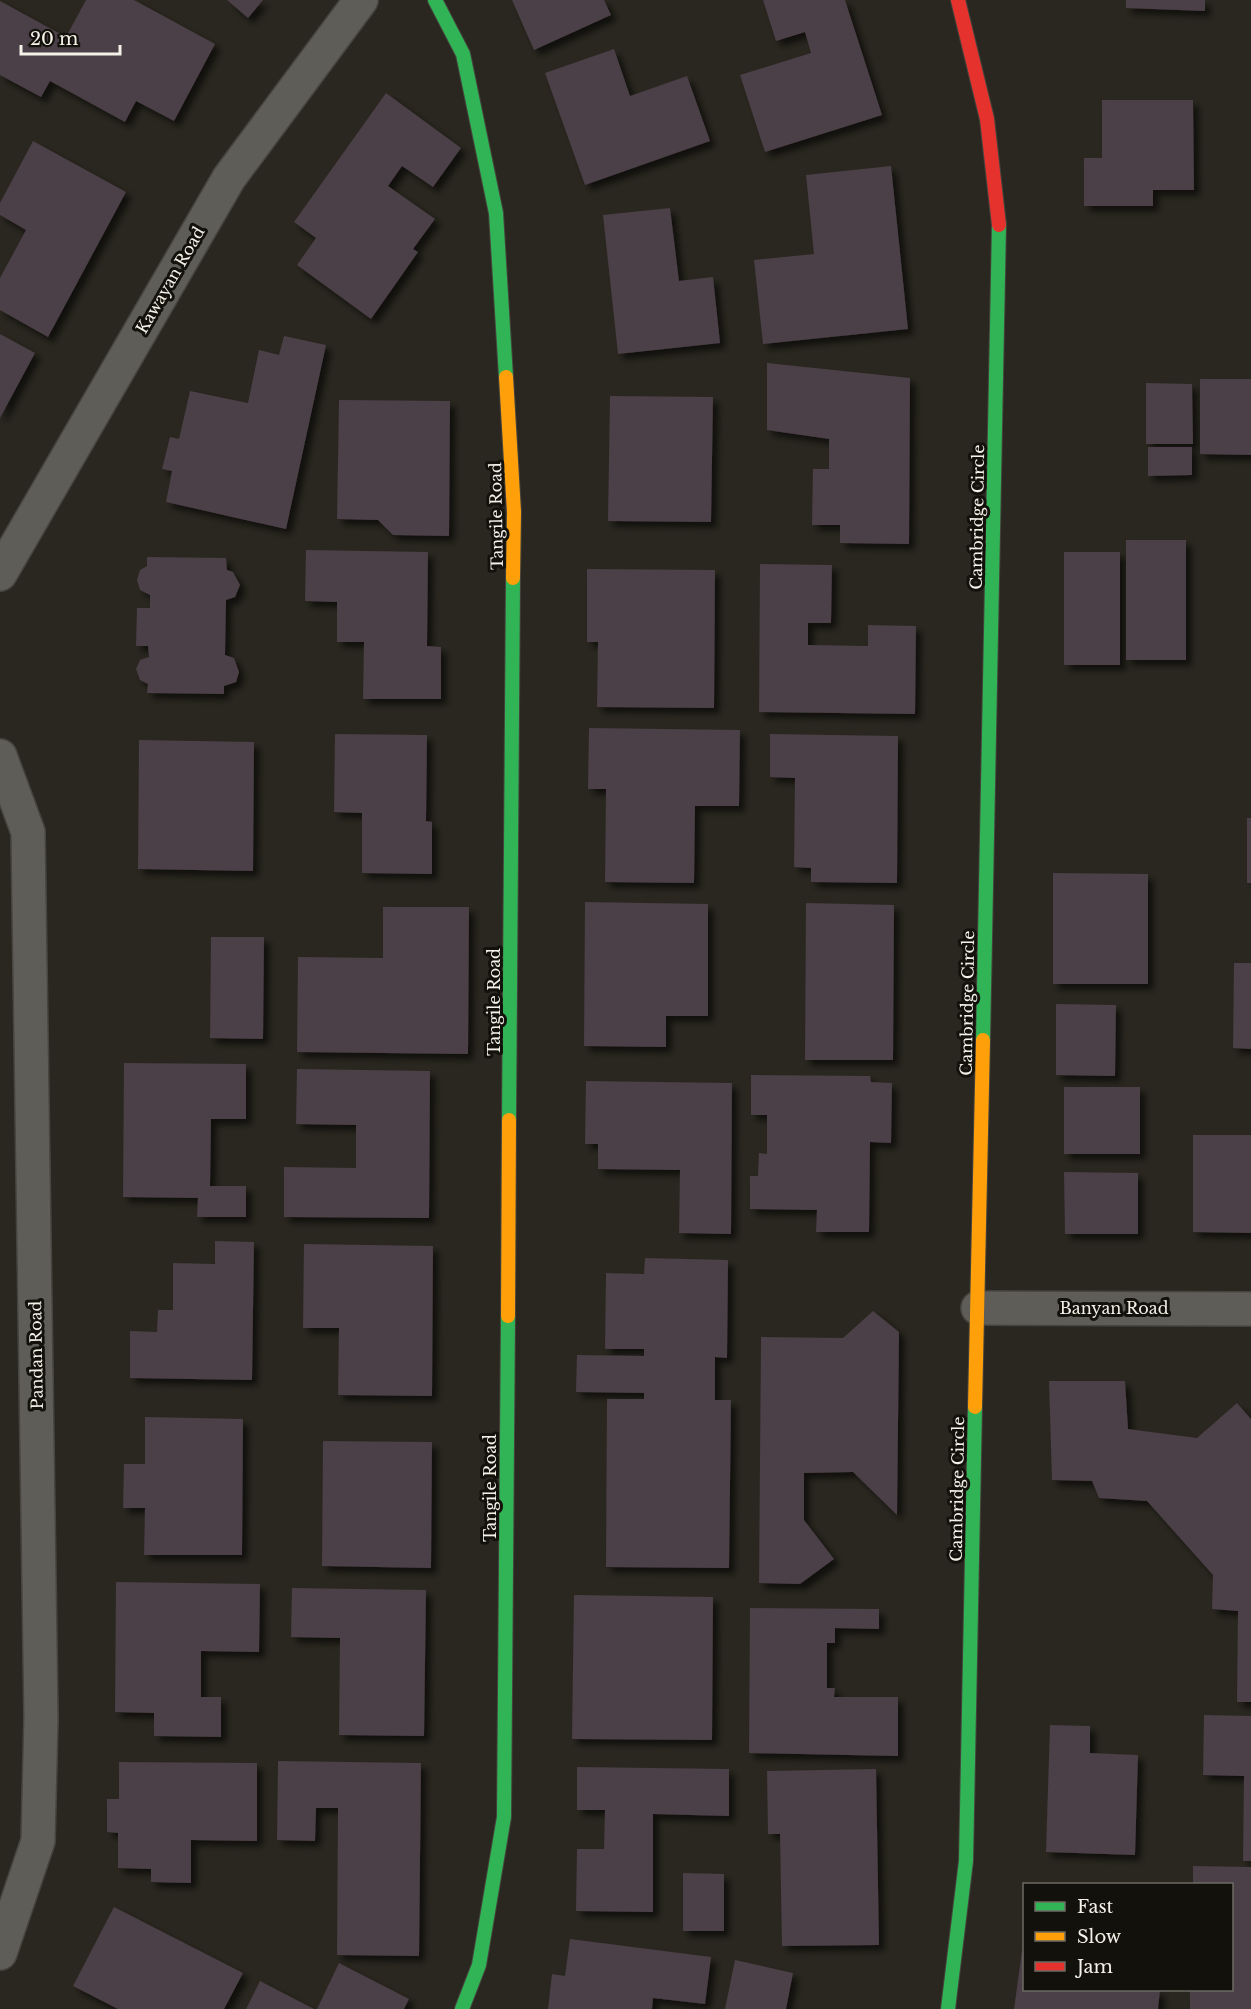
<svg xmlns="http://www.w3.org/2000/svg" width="1251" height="2009" viewBox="0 0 1251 2009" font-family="'Libre Baskerville',serif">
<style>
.building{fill:#4b3f46;filter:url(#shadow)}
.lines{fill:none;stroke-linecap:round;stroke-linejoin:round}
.street-casing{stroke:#46443e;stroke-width:36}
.fast-casing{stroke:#46443e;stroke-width:16}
.slow-casing{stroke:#46443e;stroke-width:16}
.jam-casing{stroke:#46443e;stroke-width:16}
.street{stroke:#5f5d58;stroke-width:33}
.fast{stroke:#30b455;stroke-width:14}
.slow{stroke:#ff9f0a;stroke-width:14}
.jam{stroke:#e5322d;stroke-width:14}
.labels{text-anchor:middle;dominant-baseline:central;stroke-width:6;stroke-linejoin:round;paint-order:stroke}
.street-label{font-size:16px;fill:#f4f1e8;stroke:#13110b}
</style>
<defs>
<filter id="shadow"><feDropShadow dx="5.5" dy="5.5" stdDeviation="3" flood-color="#0009"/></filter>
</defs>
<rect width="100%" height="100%" fill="#29271f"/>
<g class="building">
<path d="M 86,0 L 134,0 L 215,44 L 174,121 L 136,101 L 125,122 L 50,81 L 41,97 L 0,75 L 0,1 L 66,37 Z"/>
<path d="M 227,0 L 263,0 L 248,18 Z"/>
<path d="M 512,0 L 604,0 L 611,15 L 534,50 Z"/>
<path d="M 763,0 L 845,0 L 882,115 L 765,152 L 740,75 L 811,53 L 805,32 L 776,41 Z"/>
<path d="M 1126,0 L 1205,0 L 1205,11 L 1126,8 Z"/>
<path d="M 614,49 L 630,96 L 687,76 L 710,141 L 585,185 L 545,73 Z"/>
<path d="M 386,93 L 461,148 L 433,187 L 402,166 L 388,186 L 435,219 L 413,249 L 418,252 L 371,319 L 297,265 L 316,238 L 294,222 Z"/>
<path d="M 1102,100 L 1193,100 L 1194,190 L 1153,190 L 1153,206 L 1084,206 L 1084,158 L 1102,158 Z"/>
<path d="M 33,141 L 126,192 L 48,337 L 0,310 L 0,278 L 26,230 L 0,215 L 0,203 Z"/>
<path d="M 891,166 L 908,329 L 763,344 L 754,260 L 814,254 L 806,175 Z"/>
<path d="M 670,208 L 679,281 L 713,277 L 720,343 L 618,354 L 603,215 Z"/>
<path d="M 0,334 L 35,353 L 0,418 Z"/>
<path d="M 284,336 L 326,345 L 286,529 L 166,502 L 172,471 L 162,469 L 170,437 L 179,439 L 190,391 L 248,403 L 259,350 L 279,355 Z"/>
<path d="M 767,363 L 910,378 L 909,544 L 840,543 L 840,525 L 812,525 L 813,469 L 829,469 L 829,439 L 767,430 Z"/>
<path d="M 1200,379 L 1251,379 L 1251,455 L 1200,454 Z"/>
<path d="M 1146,383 L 1192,384 L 1193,444 L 1146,444 Z"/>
<path d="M 610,396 L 713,397 L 711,522 L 608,521 Z"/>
<path d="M 339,400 L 450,401 L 449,536 L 393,535 L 378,520 L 337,519 Z"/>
<path d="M 1148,447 L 1192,447 L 1192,475 L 1148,476 Z"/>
<rect x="1126" y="540" width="60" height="120"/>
<path d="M 306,550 L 428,552 L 427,646 L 441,647 L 441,699 L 363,699 L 364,642 L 337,642 L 337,602 L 305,601 Z"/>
<rect x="1064" y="552" width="56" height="113"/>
<path d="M 147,557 L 226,558 L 227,570 L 233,572 L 240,585 L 235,597 L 226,600 L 225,655 L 234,658 L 239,672 L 236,682 L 224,686 L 224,694 L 147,693 L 148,684 L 140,680 L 136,669 L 140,660 L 149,657 L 148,646 L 136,646 L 137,608 L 150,608 L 150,595 L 140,590 L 137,580 L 140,570 L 147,566 Z"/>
<path d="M 760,564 L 832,565 L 831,623 L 808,623 L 808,645 L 868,646 L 868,625 L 916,626 L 915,714 L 759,712 Z"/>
<path d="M 587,569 L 715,570 L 714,708 L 597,707 L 598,642 L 587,642 Z"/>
<path d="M 589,728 L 740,730 L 739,806 L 695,806 L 694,883 L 605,882 L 606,789 L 588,789 Z"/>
<path d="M 335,734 L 427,735 L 426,821 L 432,822 L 432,874 L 362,873 L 362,813 L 334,812 Z"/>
<path d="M 770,734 L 898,736 L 897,883 L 811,882 L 811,868 L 794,867 L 795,778 L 770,777 Z"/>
<path d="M 139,740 L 254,742 L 253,871 L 138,869 Z"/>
<rect x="1247" y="818" width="4" height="65"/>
<path d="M 1053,873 L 1148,874 L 1148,984 L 1053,984 Z"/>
<path d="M 585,902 L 708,904 L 708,1016 L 666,1016 L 666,1047 L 584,1046 Z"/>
<path d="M 806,903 L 894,905 L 893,1060 L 805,1060 Z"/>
<path d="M 383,907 L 469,907 L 468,1054 L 297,1052 L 298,957 L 383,958 Z"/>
<path d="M 211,937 L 264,937 L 263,1039 L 210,1038 Z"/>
<path d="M 1234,963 L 1251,963 L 1251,1049 L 1233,1048 Z"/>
<path d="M 1056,1004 L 1116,1005 L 1115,1076 L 1056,1075 Z"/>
<path d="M 124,1063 L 246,1064 L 246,1119 L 211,1119 L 210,1186 L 246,1186 L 246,1217 L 197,1217 L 198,1198 L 123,1197 Z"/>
<path d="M 297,1069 L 430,1071 L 429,1218 L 284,1217 L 284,1167 L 356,1168 L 356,1125 L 296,1124 Z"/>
<path d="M 751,1075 L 870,1076 L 871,1082 L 892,1083 L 891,1143 L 870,1142 L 869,1232 L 816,1232 L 817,1210 L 750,1209 L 750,1176 L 758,1176 L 759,1153 L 767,1154 L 767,1115 L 751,1115 Z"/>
<path d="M 586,1081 L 732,1083 L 731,1234 L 679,1233 L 680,1170 L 598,1169 L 598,1144 L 585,1144 Z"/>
<rect x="1064" y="1087" width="76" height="67"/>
<path d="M 1193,1135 L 1251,1135 L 1251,1233 L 1193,1232 Z"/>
<path d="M 1064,1172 L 1138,1173 L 1138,1234 L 1065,1234 Z"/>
<path d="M 215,1241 L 254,1242 L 252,1380 L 130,1378 L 130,1331 L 157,1332 L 158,1310 L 173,1310 L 173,1263 L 215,1264 Z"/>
<path d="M 304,1244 L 433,1246 L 432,1396 L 338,1395 L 339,1328 L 303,1328 Z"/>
<path d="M 645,1258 L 728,1260 L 727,1358 L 715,1357 L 715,1400 L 731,1400 L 729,1568 L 606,1567 L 607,1399 L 644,1399 L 644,1393 L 576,1392 L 577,1355 L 644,1356 L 644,1349 L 605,1349 L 606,1273 L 644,1274 Z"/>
<path d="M 873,1311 L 899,1332 L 897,1515 L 853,1472 L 804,1473 L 804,1520 L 834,1559 L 800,1584 L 759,1583 L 761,1337 L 843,1338 Z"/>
<path d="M 1049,1381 L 1125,1381 L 1128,1429 L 1197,1438 L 1237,1403 L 1251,1419 L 1251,1702 L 1237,1702 L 1238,1611 L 1212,1609 L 1213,1575 L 1147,1501 L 1099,1498 L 1092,1481 L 1052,1480 Z"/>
<path d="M 145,1417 L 243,1419 L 242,1555 L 144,1555 L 145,1508 L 123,1508 L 124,1464 L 145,1464 Z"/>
<path d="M 323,1441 L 432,1442 L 431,1568 L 322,1566 Z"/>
<path d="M 116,1582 L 260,1584 L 259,1652 L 201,1651 L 201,1697 L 221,1697 L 221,1737 L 154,1736 L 154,1713 L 115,1712 Z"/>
<path d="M 292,1588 L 426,1590 L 424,1736 L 339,1735 L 340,1638 L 291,1637 Z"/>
<path d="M 574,1595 L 713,1597 L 712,1740 L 572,1739 Z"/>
<path d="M 750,1608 L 879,1609 L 879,1629 L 835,1628 L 835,1643 L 827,1643 L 827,1688 L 835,1688 L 834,1697 L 898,1697 L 898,1756 L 749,1753 Z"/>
<path d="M 1204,1715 L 1251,1716 L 1251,1861 L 1243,1861 L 1244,1776 L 1203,1775 Z"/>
<path d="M 1050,1725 L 1090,1726 L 1090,1753 L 1138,1755 L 1135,1855 L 1046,1852 Z"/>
<path d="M 278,1761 L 421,1763 L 419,1956 L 337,1955 L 338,1808 L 316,1808 L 315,1841 L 277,1840 Z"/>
<path d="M 119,1762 L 257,1763 L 257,1841 L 191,1840 L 191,1883 L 151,1882 L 151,1869 L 118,1868 L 118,1833 L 107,1832 L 107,1799 L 119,1799 Z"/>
<path d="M 577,1767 L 729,1769 L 729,1816 L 653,1814 L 653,1912 L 576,1911 L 577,1849 L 604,1849 L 605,1810 L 577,1810 Z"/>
<path d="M 876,1769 L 879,1945 L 782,1946 L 780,1834 L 768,1834 L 767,1771 Z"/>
<path d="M 1193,1866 L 1251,1867 L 1251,2009 L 1190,2009 L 1190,1990 L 1232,1990 L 1232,1884 L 1193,1884 Z"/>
<path d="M 683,1873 L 724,1874 L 724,1931 L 683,1931 Z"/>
<path d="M 114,1907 L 243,1973 L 224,2009 L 118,2009 L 73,1986 Z"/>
<path d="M 570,1939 L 711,1957 L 705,2004 L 653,1998 L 652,2009 L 548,2009 L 552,1974 L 565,1976 Z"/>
<path d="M 1022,1951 L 1024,1952 L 1024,1990 L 1160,1990 L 1158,2009 L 1014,2009 Z"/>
<path d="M 735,1960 L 793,1973 L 786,2009 L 725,2009 Z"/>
<path d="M 339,1963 L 409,1999 L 404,2009 L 317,2009 Z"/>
<path d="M 260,1981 L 314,2009 L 246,2009 Z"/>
</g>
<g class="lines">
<defs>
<g id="street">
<path d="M 0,574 L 229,178 L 361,0"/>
<path d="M 0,756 L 28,832 L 41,1718 L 38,1841 L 0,1953"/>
<path d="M 978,1308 L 1251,1309"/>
</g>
<g id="fast">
<path d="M 435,0 L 463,54 L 496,213 L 506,377"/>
<path d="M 983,1040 L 999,225"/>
<path d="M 509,1120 L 513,578"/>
<path d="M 462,2009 L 479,1965 L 504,1817 L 508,1316"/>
<path d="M 948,2009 L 966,1861 L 975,1407"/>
</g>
<g id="slow">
<path d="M 506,377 L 514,512 L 513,578"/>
<path d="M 508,1316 L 509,1120"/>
<path d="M 975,1407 L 983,1040"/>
</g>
<path id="jam" d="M 958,0 L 987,119 L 999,225"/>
</defs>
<use href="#street" class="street-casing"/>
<use href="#fast" class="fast-casing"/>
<use href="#slow" class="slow-casing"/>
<use href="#jam" class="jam-casing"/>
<use href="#street" class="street"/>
<use href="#fast" class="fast"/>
<use href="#slow" class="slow"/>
<use href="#jam" class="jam"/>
</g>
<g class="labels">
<g class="street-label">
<text transform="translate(170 280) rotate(-60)">Kawayan Road</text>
<text transform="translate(496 516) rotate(-91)">Tangile Road</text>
<text transform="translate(977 517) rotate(-89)">Cambridge Circle</text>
<text transform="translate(494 1002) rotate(-90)">Tangile Road</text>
<text transform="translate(967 1003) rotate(-89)">Cambridge Circle</text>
<text x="1114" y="1308">Banyan Road</text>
<text transform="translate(36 1355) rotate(-91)">Pandan Road</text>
<text transform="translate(490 1488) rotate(-90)">Tangile Road</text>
<text transform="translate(957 1489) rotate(-89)">Cambridge Circle</text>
</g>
</g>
<rect x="1023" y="1883" width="210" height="108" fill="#13110b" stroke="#6d6b63" stroke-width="1.5"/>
<rect x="1035" y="1902" width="30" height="9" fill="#30b455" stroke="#6d6b63" stroke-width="1.5"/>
<text x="1077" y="1913" font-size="18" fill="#f4f1e8">Fast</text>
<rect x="1035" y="1932" width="30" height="9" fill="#ff9f0a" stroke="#6d6b63" stroke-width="1.5"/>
<text x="1077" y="1943" font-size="18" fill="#f4f1e8">Slow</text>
<rect x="1035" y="1962" width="30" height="9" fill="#e5322d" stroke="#6d6b63" stroke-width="1.5"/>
<text x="1077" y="1973" font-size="18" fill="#f4f1e8">Jam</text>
<path d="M21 45v9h99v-9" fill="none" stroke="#f4f1e8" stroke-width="3"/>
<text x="30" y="45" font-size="18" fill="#f4f1e8" stroke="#13110b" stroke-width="4.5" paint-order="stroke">20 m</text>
</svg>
